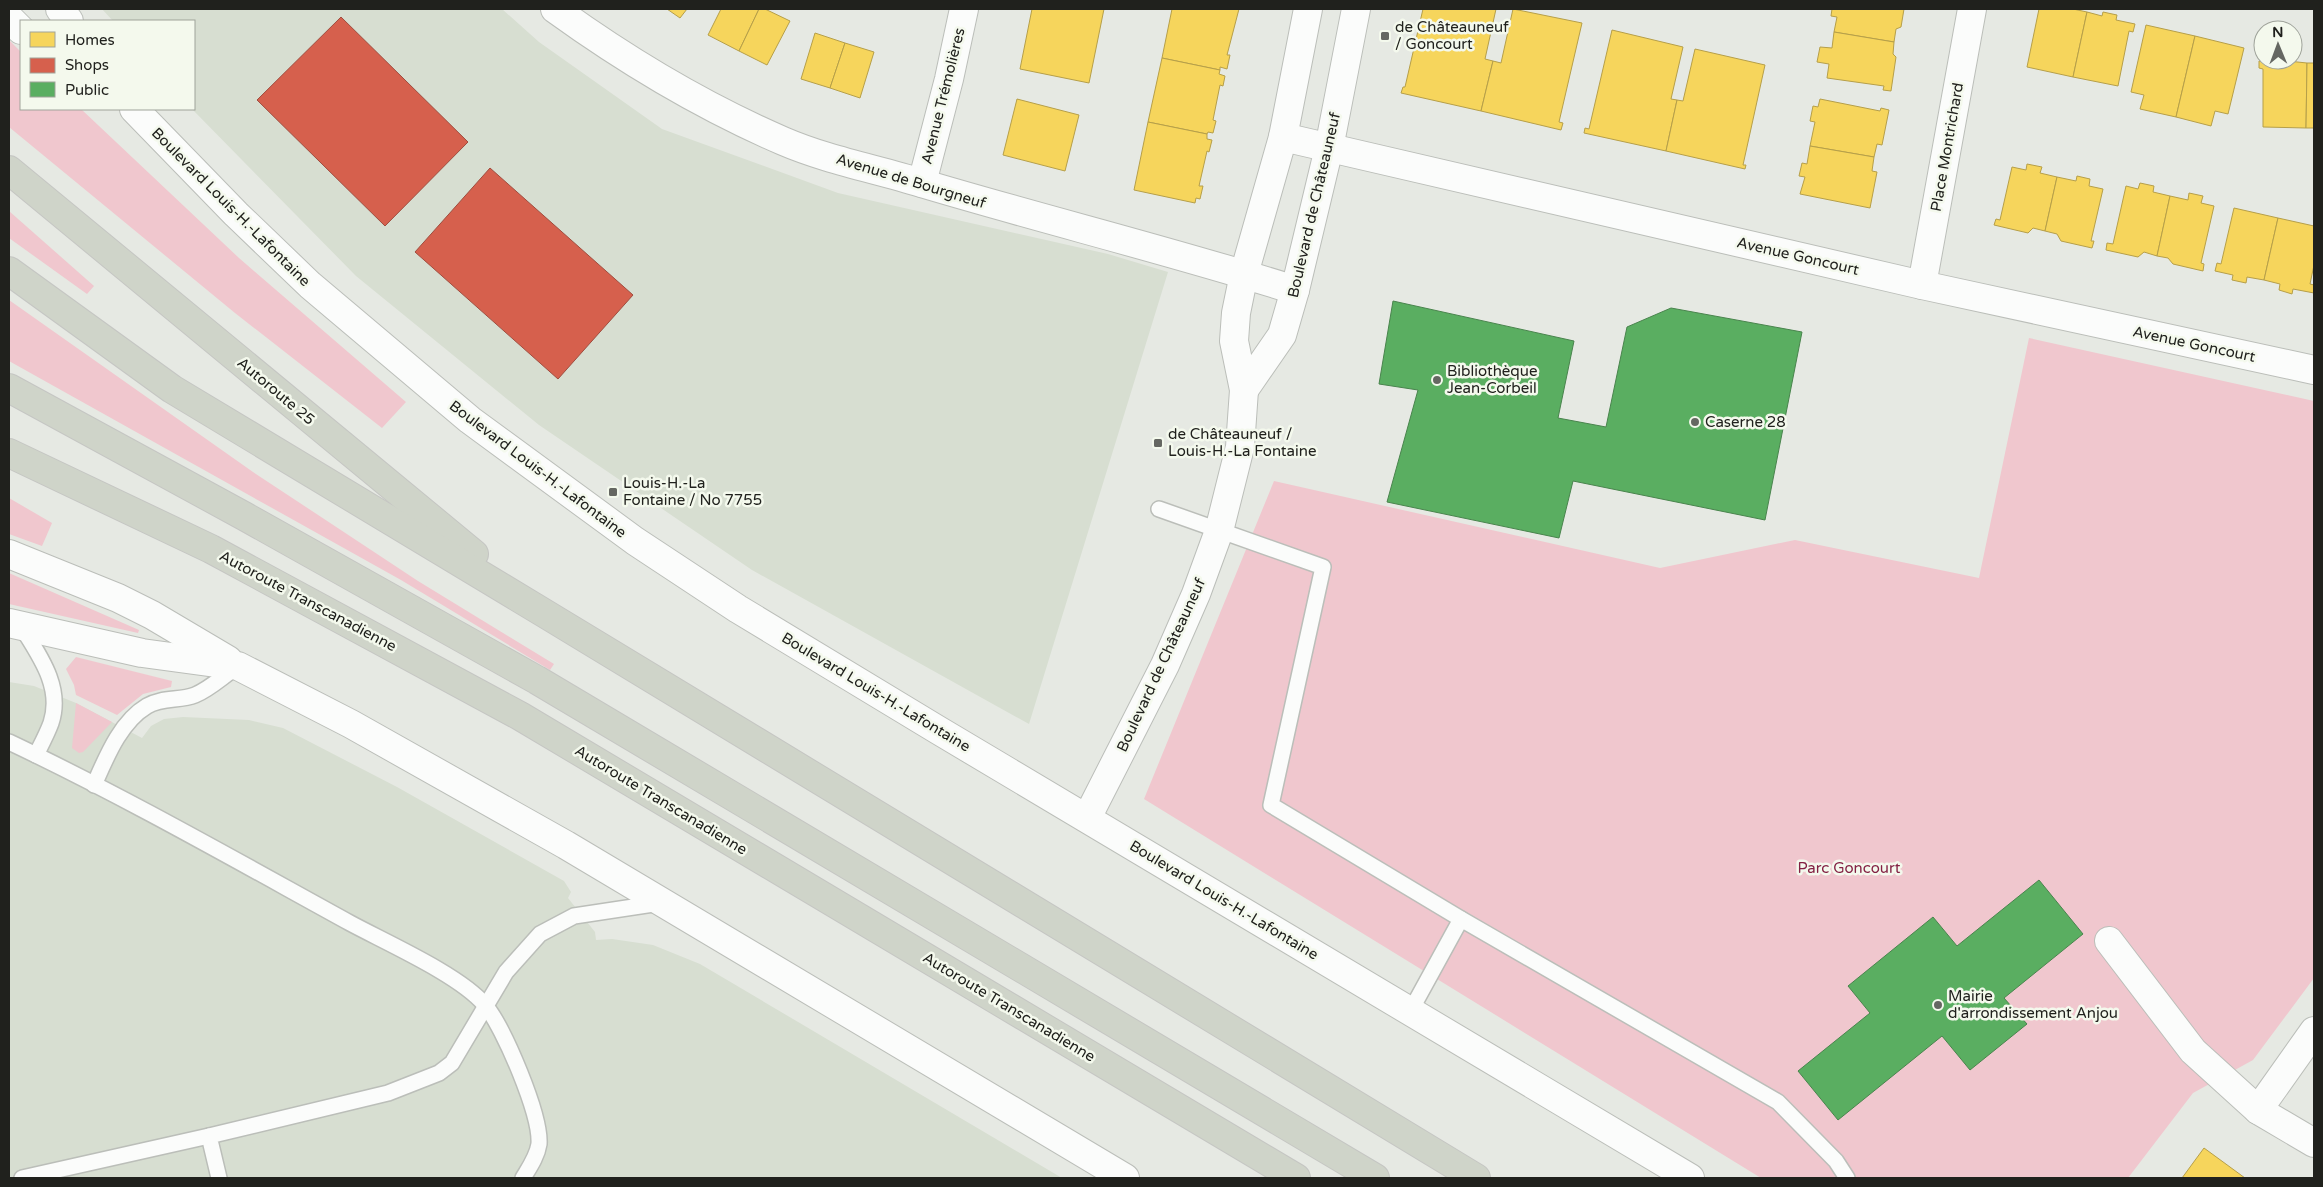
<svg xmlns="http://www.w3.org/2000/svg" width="2323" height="1187" viewBox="0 0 2323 1187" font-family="'Varela Round',sans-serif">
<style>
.built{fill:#d7ded1}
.green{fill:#f0c7ce}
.homes{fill:#f6d55c;stroke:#b69f49}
.shops{fill:#d6604d;stroke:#9f4d3f}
.public{fill:#5aae61;stroke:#49844d}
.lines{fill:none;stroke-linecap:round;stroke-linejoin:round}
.lane-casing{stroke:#bbbeb9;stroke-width:18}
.street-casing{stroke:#bbbeb9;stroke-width:30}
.secondary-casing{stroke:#bbbeb9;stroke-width:30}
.highway-casing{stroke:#c5c6c3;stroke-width:30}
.lane{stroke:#fbfcfb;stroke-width:15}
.street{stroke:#fbfcfb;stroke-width:28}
.secondary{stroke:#fbfcfb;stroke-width:28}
.highway{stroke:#cfd4c9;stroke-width:28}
.poi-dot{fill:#656762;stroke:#f4f9ed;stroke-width:2}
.labels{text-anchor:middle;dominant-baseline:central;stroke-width:5;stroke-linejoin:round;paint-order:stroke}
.poi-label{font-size:15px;fill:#20211d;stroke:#f4f9ed;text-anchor:start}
.street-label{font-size:15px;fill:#20211d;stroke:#f4f9ed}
.park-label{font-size:15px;fill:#832043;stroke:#f4f9ed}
</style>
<rect width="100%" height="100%" fill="#e6e9e3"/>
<g class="built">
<path d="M 102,9 L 502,9 L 539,42 L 662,129 L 838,193 L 1108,254 L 1168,272 L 1029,724 L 752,570 L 539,425 L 356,276 L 192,109 L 194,21 L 113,21 Z"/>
<path d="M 9,682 L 34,686 L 76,703 L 142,738 L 151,726 L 164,719 L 183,717 L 249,720 L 283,728 L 397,787 L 564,881 L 571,892 L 568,898 L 595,932 L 596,940 L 612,939 L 653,945 L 700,964 L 1062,1178 L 9,1178 Z"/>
</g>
<g class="green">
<path d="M 9,40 L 21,52 L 21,109 L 81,109 L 239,258 L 406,402 L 382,428 L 235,313 L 9,127 Z"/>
<path d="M 9,211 L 94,286 L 87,294 L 9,238 Z"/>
<path d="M 9,300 L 253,472 L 418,581 L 554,664 L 550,670 L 401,580 L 9,361 Z"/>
<path d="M 2029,338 L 2314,401 L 2314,978 L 2253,1060 L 2193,1093 L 2128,1178 L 1761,1178 L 1144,799 L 1274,481 L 1660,568 L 1795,540 L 1979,578 Z"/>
<path d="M 9,498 L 52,523 L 42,546 L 9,534 Z"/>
<path d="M 9,573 L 139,630 L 138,633 L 9,604 Z"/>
<path d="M 76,657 L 172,681 L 171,687 L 143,694 L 117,715 L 76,695 L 74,685 L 66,669 Z"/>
<path d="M 76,703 L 112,722 L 83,752 L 79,753 L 72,748 Z"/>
</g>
<g class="homes">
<path d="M 667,9 L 687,9 L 680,18 Z"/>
<path d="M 721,9 L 759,9 L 739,51 L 708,35 Z"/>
<path d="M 759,9 L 765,9 L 790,21 L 767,65 L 739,51 Z"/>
<path d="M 1032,9 L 1104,9 L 1089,83 L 1020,69 Z"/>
<path d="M 1172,9 L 1239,9 L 1227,55 L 1230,55 L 1227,69 L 1220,67 L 1220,70 L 1162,58 Z"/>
<path d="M 1423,9 L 1496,9 L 1485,59 L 1493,61 L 1481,111 L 1401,93 L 1403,87 L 1405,87 Z"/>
<path d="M 1513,9 L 1582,23 L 1559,122 L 1563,123 L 1561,130 L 1481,111 L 1493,61 L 1501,63 Z"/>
<path d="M 1832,9 L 1904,9 L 1901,27 L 1896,29 L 1894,42 L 1834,32 L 1837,17 L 1831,16 Z"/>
<path d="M 2036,9 L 2073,9 L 2087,12 L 2073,77 L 2027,67 L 2039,9 Z"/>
<path d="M 2087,12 L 2102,16 L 2103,12 L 2117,15 L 2116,20 L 2135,24 L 2133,32 L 2129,31 L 2118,86 L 2073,77 Z"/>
<path d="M 2146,25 L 2195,36 L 2176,117 L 2140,109 L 2144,95 L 2131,92 Z"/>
<path d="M 1612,30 L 1683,47 L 1671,99 L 1677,100 L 1666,151 L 1584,133 L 1585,128 L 1589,129 Z"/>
<path d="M 1834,32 L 1894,42 L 1893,54 L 1896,57 L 1891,91 L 1883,90 L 1884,86 L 1827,78 L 1829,64 L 1817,62 L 1820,47 L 1832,48 Z"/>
<path d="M 815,33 L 845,43 L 830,88 L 801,79 Z"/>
<path d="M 2195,36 L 2244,48 L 2228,114 L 2215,111 L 2211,126 L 2176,117 Z"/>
<path d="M 845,43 L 874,52 L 860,98 L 830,88 Z"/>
<path d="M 1695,49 L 1765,65 L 1743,165 L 1746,165 L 1745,169 L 1666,151 L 1677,100 L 1683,101 Z"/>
<path d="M 1162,58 L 1220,70 L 1219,74 L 1225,76 L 1223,86 L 1220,85 L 1213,120 L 1216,121 L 1213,133 L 1208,132 L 1207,134 L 1148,122 Z"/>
<path d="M 2278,60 L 2307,63 L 2306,128 L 2263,127 L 2263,69 L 2259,68 L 2259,61 Z"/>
<path d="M 2307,63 L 2314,63 L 2314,128 L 2306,128 Z"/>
<path d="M 1017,99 L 1079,115 L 1065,171 L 1003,155 Z"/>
<path d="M 1820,99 L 1880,111 L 1881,108 L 1889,110 L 1882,145 L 1877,144 L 1874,157 L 1810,146 L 1815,122 L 1810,121 L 1813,106 L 1818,107 Z"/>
<path d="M 1148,122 L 1207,134 L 1207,139 L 1212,140 L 1209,152 L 1207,151 L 1199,186 L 1203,186 L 1200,199 L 1196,198 L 1195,203 L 1134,190 Z"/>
<path d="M 1810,146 L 1874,157 L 1872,171 L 1877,172 L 1870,208 L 1800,194 L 1805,177 L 1799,176 L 1802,163 L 1807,164 Z"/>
<path d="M 2027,164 L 2042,167 L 2040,173 L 2057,177 L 2045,231 L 2033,228 L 2028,233 L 1994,225 L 1996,219 L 2000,220 L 2012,167 L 2026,170 Z"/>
<path d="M 2077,176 L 2090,179 L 2089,186 L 2103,189 L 2091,241 L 2094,241 L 2092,248 L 2061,241 L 2057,234 L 2045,231 L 2057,177 L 2076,181 Z"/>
<path d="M 2140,183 L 2154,186 L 2153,192 L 2170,196 L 2157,256 L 2144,252 L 2138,257 L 2106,250 L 2107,243 L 2113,244 L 2126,186 L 2138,189 Z"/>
<path d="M 2189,193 L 2203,196 L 2201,203 L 2214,206 L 2201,263 L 2204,264 L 2203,271 L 2173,264 L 2168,258 L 2157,256 L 2170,196 L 2188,200 Z"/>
<path d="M 2234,208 L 2278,218 L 2264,280 L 2247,277 L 2246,283 L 2232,280 L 2233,275 L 2215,271 L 2217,263 L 2221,264 Z"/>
<path d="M 2278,218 L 2314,226 L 2314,265 L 2310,284 L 2314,285 L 2314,293 L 2293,289 L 2292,294 L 2279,290 L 2280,284 L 2264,280 Z"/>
<path d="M 2204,1148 L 2245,1178 L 2182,1178 Z"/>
</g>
<g class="shops">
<path d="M 341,17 L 468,142 L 385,226 L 257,100 Z"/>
<path d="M 490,168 L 633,295 L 558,379 L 415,252 Z"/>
</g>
<g class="public">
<path d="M 1393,301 L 1574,341 L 1558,418 L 1606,427 L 1627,327 L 1671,308 L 1802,332 L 1765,520 L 1573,481 L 1559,538 L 1387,502 L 1418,390 L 1379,384 Z"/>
<path d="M 2039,880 L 2083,934 L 2004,998 L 2027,1024 L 1970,1070 L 1942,1036 L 1838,1120 L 1798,1071 L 1870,1013 L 1848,986 L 1933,917 L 1957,946 Z"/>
</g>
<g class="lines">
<defs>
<g id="lane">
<path d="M 1159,509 L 1323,567 L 1271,805 L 1461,919 L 1778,1102 L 1836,1161 L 1847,1178"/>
<path d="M 21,626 C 39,655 63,687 51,723 C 47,734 41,745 36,755"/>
<path d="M 9,742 C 125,797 237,861 350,923 C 385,942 460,975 485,1005 C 504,1028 541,1115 539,1144 C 537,1157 529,1168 523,1178"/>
<path d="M 94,785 C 106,758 120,722 147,706 C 162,697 180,701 195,695 C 210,689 223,676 237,667"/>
<path d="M 1410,1012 L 1461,919"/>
<path d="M 22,1178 L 209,1136"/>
<path d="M 219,1178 L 209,1136 L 388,1093 L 439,1073 L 452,1063 L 506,972 L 540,934 L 574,916 L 660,903"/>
</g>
<g id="street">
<path d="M 555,9 C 627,61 702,106 783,141 C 827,160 876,169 921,183 C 1045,220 1171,251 1295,290"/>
<path d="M 1283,137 L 1922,285 L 2314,370"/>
<path d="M 922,183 L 949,79 L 964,9"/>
<path d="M 1922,285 L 1972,9"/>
<path d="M 2109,941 L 2193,1051 L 2258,1110 L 2314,1143"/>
<path d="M 2258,1110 L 2314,1031"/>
</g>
<g id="secondary">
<path d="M 60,9 L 69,21"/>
<path d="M 9,18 L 21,30"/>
<path d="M 134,109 L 236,214 L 310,285 L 470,420 L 635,541 L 738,609 L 938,730 L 1690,1178"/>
<path d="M 1244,390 L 1282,335 L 1295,290 L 1329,148 L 1356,9"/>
<path d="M 9,554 L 118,598 L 152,615 L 228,660"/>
<path d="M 9,623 L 142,653 L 238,666 L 351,724 L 566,845 L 1125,1178"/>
<path d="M 1087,818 L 1165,665 L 1196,594 L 1219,531 L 1240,447 L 1244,390 L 1234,341 L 1236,313 L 1244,274 L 1283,137 L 1308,9"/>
</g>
<g id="highway">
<path d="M 9,170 L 474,554"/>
<path d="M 9,271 L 172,389 L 544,613 L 1476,1178"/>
<path d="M 9,388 L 244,516 L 537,680 L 1375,1178"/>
<path d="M 9,453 L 211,549 L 520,716 L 1296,1178"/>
</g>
</defs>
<use href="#lane" class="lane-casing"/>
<use href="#street" class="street-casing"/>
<use href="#secondary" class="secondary-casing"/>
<use href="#highway" class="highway-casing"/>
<use href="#lane" class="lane"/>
<use href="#street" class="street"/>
<use href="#secondary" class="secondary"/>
<use href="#highway" class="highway"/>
</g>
<g class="poi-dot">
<rect x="1380" y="31" width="10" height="10" rx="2.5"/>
<circle cx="1437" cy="380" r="5"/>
<circle cx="1695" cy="422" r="5"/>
<rect x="1153" y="438" width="10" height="10" rx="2.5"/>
<rect x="608" y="487" width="10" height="10" rx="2.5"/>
<circle cx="1938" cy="1005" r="5"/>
</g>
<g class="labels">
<g class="poi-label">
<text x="1395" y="27">de Châteauneuf<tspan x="1395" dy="17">/ Goncourt</tspan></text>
<text x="1447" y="371">Bibliothèque<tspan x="1447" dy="17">Jean-Corbeil</tspan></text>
<text x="1705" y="422">Caserne 28</text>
<text x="1168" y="434">de Châteauneuf /<tspan x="1168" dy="17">Louis-H.-La Fontaine</tspan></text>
<text x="623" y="483">Louis-H.-La<tspan x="623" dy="17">Fontaine / No 7755</tspan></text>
<text x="1948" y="996">Mairie<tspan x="1948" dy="17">d'arrondissement Anjou</tspan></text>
</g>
<g class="street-label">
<text transform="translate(943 96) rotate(-76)">Avenue Trémolières</text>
<text transform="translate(1947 147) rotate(-80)">Place Montrichard</text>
<text transform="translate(911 181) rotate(17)">Avenue de Bourgneuf</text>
<text transform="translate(1314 205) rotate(-77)">Boulevard de Châteauneuf</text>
<text transform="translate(231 207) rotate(45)">Boulevard Louis-H.-Lafontaine</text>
<text transform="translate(1798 256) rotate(13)">Avenue Goncourt</text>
<text transform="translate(2194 344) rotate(12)">Avenue Goncourt</text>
<text transform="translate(276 391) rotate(40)">Autoroute 25</text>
<text transform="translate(538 469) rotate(37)">Boulevard Louis-H.-Lafontaine</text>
<text transform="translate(308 601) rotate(28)">Autoroute Transcanadienne</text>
<text transform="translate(1161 665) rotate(-65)">Boulevard de Châteauneuf</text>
<text transform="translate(876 692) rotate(31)">Boulevard Louis-H.-Lafontaine</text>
<text transform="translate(661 800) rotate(31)">Autoroute Transcanadienne</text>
<text transform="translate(1224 900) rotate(31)">Boulevard Louis-H.-Lafontaine</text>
<text transform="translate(1009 1007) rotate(31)">Autoroute Transcanadienne</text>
</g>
<g class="park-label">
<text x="1849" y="868">Parc Goncourt</text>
</g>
</g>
<rect width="2323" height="1187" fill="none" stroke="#20211d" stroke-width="20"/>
<rect x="20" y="20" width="175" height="90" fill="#f4f9ed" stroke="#9fa39a"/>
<rect x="30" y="32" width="25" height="15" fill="#f6d55c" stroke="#9fa39a"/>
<text x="65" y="45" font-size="15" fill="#20211d">Homes</text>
<rect x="30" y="58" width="25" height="15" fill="#d6604d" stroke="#9fa39a"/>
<text x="65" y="70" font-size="15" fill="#20211d">Shops</text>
<rect x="30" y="82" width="25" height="15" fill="#5aae61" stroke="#9fa39a"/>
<text x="65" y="95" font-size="15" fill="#20211d">Public</text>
<g transform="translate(2278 45) rotate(359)"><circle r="24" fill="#f4f9ed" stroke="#9fa39a"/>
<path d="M0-4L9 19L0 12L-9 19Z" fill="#656762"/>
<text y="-8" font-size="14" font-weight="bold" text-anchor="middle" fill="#20211d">N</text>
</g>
</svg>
